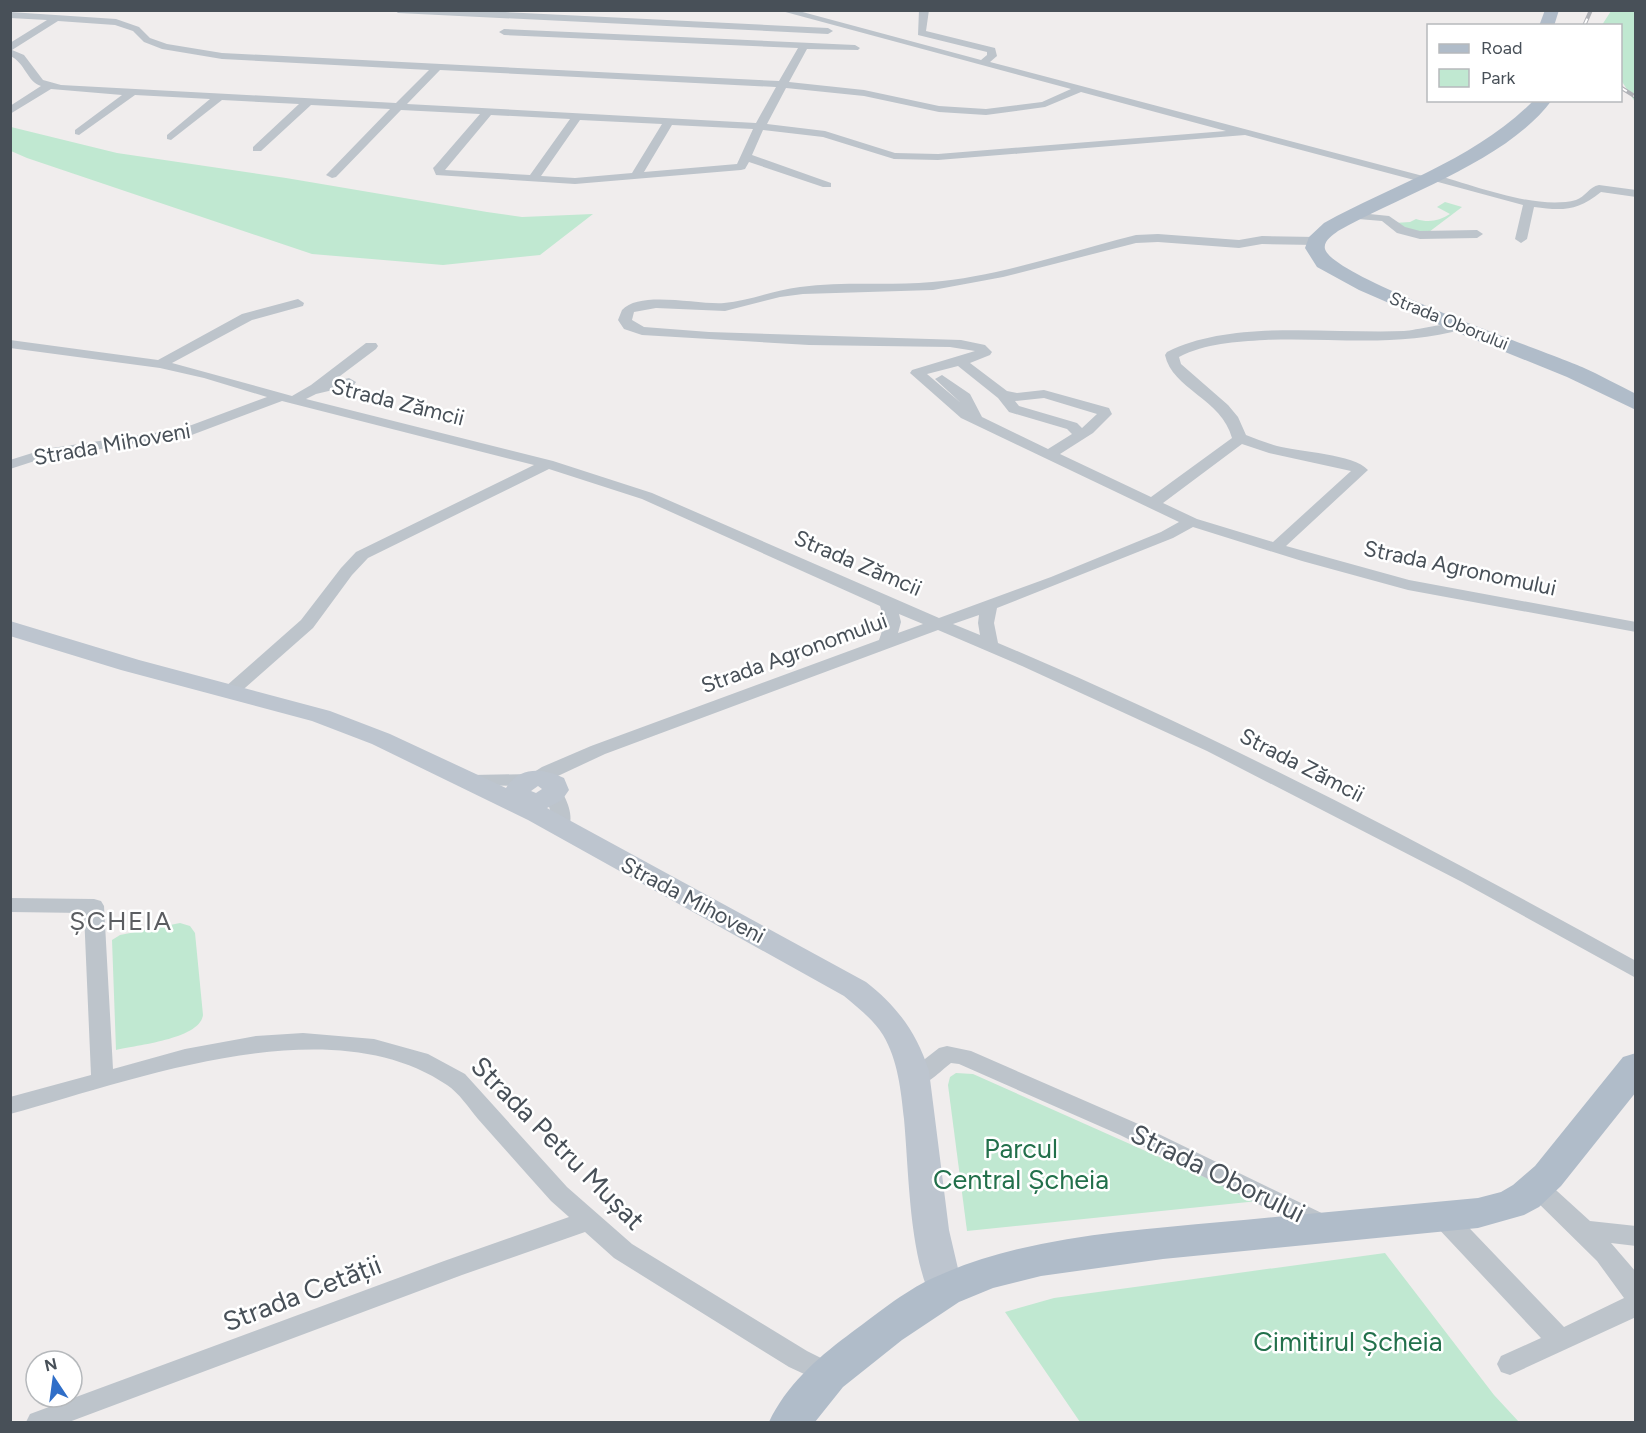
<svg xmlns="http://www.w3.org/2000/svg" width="1646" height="1433" viewBox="0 0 1646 1433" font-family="Figtree,sans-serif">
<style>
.green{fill:#c0e8d1}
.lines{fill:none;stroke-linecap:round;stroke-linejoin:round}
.street{fill:#bdc4cb;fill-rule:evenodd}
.secondary{fill:#bdc5cf;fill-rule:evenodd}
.primary{fill:#b0bcc9;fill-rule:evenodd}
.rail-casing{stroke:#b0b2b7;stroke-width:4}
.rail{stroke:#fff;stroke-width:2;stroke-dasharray:8;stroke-linecap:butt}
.labels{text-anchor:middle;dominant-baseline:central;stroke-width:5;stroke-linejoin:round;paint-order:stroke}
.far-street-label{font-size:18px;fill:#485058;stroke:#fff}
.street-label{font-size:22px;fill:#485058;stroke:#fff}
.quarter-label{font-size:26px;letter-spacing:1.5px;fill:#5b5d61;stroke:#fff}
.near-street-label{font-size:27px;fill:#485058;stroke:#fff}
.near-park-label{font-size:27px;fill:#22704b;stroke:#fff}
</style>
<rect width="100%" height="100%" fill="#f0eded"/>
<g class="green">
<path d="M 1611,11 L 1635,11 L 1635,102 L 1621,80 L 1620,26 L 1602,25 Z"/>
<path d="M 11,127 L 117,153 L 286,178 L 487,212 L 522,217 L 593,214 L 540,255 L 443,265 L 312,254 L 27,158 L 11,151 Z"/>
<path d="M 1445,202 L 1462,207 L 1425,235 L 1417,234 L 1394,223 L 1410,222 L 1416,219 C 1429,223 1439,221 1450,214 L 1437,207 Z"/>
<path d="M 180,923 L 190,926 L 195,933 L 203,1015 C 200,1039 137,1045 116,1050 L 112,940 L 120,935 Z"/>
<path d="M 956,1073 L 973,1074 L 1258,1201 L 967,1231 L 948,1085 L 950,1077 Z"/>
<path d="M 1385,1253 L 1494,1395 L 1519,1422 L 1080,1422 L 1005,1312 L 1054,1298 Z"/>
</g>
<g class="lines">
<g class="street">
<path d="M 394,10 L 465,10 L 828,28 L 833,31 L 828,34 L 398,13 Z"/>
<path d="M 778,10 L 795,10 L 981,60 L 987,55 L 987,52 L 918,35 L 919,10 L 929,10 L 926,31 L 995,48 L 997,56 L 990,62 L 1423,176 L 1428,173 C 1469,183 1535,211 1576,200 C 1585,197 1589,187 1599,185 L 1636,190 L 1636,197 L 1601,192 C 1577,211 1563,211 1534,207 L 1527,239 L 1521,243 L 1515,239 L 1523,205 L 1427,179 L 1422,182 L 1418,181 L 1245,135 L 938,160 L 894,159 L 823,137 L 763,130 L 752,155 L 831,183 L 831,187 L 823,187 L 749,162 L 745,169 L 741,170 L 575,184 L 436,175 L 433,168 L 435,166 L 480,114 L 401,110 L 336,177 L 332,178 L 326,175 L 328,173 L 390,109 L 311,105 L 261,151 L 253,151 L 253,147 L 299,104 L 222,100 L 171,140 L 167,139 L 167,135 L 210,99 L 135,95 L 79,135 L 75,134 L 75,130 L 122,95 L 51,89 L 10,114 L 10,106 L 41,86 C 27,82 25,62 10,56 L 10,43 L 47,20 L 10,18 L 10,12 L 116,19 L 139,27 L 150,38 L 167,44 L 222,53 L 779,81 L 798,48 L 504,35 L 499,32 L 504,29 L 855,45 L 860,48 L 858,50 L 807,49 L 789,82 L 864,90 L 939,106 L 986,109 L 1042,102 L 1071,89 ZM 58,21 L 115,25 L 133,31 L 144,42 L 162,49 L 222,59 L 429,70 L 396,103 L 61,85 L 43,80 L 24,55 L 12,50 ZM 440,70 L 776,87 L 756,123 L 407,104 ZM 786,88 L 864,96 L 939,112 L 986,115 L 1045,107 L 1081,92 L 1226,131 L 938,154 L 895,153 L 825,131 L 767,124 ZM 491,115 L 570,119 L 530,175 L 445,170 ZM 580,120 L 662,124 L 632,173 L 575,178 L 541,176 ZM 672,125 L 753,129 L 737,164 L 644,172 Z"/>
<path d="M 1350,212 L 1389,216 L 1405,227 L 1420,231 L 1477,230 L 1483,234 L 1477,238 L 1420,239 L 1397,233 L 1382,221 L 1346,218 L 1344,216 Z"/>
<path d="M 1158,234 L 1239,240 L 1262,236 L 1316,237 L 1322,241 L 1316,245 L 1262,244 L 1239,248 L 1158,242 L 1136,243 L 1003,277 L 933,290 L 803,294 L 780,297 L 725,311 L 656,308 L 634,312 L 632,320 L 644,327 L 709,332 L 961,340 L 985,345 L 992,352 L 990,355 L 970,363 L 1007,391 L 1017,393 L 1044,390 L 1109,408 L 1112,414 L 1093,433 L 1060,454 L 1151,497 L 1232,438 C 1222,399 1172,389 1165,355 L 1167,352 C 1232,319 1331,334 1404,331 C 1417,330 1455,321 1463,323 L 1465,326 L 1463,329 C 1400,348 1330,337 1265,340 C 1235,342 1206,343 1179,357 L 1181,364 L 1228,405 L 1238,417 L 1246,435 C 1256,439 1267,443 1277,446 C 1299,452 1354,454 1368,470 L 1286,546 L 1409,580 L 1636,622 L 1636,632 L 1408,590 L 1302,561 L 1193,527 L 1173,538 L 997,608 L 994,623 L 998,643 C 1217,735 1428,846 1636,961 L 1636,978 L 1462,882 L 1207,751 L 1022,666 L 938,630 L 605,754 L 545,782 L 530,786 L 465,785 L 463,781 L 465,777 L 472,775 L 531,774 L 542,767 L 591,746 L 879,640 L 885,622 L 880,606 L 642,499 L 549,469 L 368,558 L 352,575 L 313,628 L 237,695 L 225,695 L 222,691 L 225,687 L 301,620 L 341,568 L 356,552 L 534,465 L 282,401 L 189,436 L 47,457 L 10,469 L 10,460 L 45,449 L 181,429 L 267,397 L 204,378 L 160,368 L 10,348 L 10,340 L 158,360 L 242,314 L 298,299 L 304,303 L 303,306 L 252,320 L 172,363 L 292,396 L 311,385 L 366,343 L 376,343 L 378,346 L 376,349 L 332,382 L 349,378 L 356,382 L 354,385 L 316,394 L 306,399 L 553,461 L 652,493 L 939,618 L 1051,577 L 1161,532 L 1179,522 L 961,418 L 910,373 L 912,370 L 975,351 L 950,347 L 809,345 L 642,335 L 624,329 L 618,320 L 622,310 C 640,290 698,305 724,303 C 749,301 774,290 800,287 C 843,281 888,286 932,282 C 997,277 1072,251 1136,235 ZM 958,366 L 998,398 L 1009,412 L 1067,429 L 1072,434 L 1048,449 L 982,417 L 970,394 L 942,375 L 935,379 L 961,403 L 927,374 ZM 1044,398 L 1097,414 L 1082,428 L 1077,423 L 1019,406 L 1015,401 ZM 1242,444 L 1269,453 L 1351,471 L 1273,542 L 1197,519 L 1163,503 ZM 899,614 L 923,624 L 898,633 L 901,622 ZM 979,615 L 978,623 L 980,635 L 953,624 Z"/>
<path d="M 554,788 L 561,790 C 568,802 575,819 567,831 L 553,831 L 550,827 L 551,813 L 545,794 L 547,790 Z"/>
<path d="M 10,898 L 94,899 L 101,901 L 104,906 L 113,1069 L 185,1049 L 256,1036 L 303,1033 L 374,1039 L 428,1054 L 465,1074 L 567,1187 L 632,1244 L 807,1351 L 837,1366 L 841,1374 L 837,1382 L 828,1385 L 789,1367 L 614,1258 L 585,1232 L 462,1275 L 69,1422 L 26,1422 L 30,1414 L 444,1261 L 569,1217 L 551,1201 C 526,1173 502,1146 478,1119 C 469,1108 459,1093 447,1085 C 330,1005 134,1080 10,1114 L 10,1097 L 91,1075 L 84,913 L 10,912 Z"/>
<path d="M 947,1046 L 971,1051 L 1136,1123 L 1334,1219 L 1337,1226 L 1334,1233 L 1325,1236 L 1316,1233 L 1120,1135 L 959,1064 L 951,1063 C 938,1073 924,1090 907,1085 L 904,1079 L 907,1073 L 939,1048 Z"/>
<path d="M 1538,1179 L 1546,1181 L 1590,1221 L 1636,1226 L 1636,1246 L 1611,1243 L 1636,1272 L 1636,1317 L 1510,1375 L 1501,1372 L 1497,1364 L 1501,1356 L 1541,1338 L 1435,1225 L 1432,1218 L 1435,1211 L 1444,1208 L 1453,1211 L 1564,1327 L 1624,1298 L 1597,1261 L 1530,1195 L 1526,1188 L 1530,1181 Z"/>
</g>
<path class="secondary" d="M 10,621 L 139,660 L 330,711 L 390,734 L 506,788 C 520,766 543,768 564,778 L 569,790 L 562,800 L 547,808 L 866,982 C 897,1006 917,1033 929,1071 L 949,1230 L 963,1290 L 958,1300 L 945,1305 L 932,1300 C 909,1253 909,1173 904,1119 C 901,1091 898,1060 883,1035 C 874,1020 858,1008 844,996 L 528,820 L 372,744 L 312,721 L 121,670 L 10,636 ZM 538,786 L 542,789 L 536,793 L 531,791 Z"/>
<g class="primary">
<path d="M 1545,10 L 1559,10 L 1554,26 L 1539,26 Z"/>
<path d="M 1534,100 L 1552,100 C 1507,161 1403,194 1338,231 C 1333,235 1323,241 1325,249 C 1332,277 1545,351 1582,367 C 1600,375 1618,385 1636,394 L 1636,410 L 1567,377 L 1451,330 L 1359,290 L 1317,267 L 1305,248 L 1309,237 L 1324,223 C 1395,184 1476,159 1534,100 Z"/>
<path d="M 1636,1053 L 1636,1092 L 1561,1186 L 1539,1207 L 1524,1215 L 1478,1228 L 1163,1259 L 1041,1276 L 993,1288 L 959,1302 L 902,1340 L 843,1387 L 815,1422 L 769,1422 C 786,1386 816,1359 847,1336 C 873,1317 904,1291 933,1278 C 1022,1237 1125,1231 1221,1222 C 1307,1214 1392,1206 1478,1198 L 1501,1192 L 1513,1185 L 1535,1166 L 1623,1057 Z"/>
</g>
<defs>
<g id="rail">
<path d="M 1584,26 L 1591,10"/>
<path d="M 1620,87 L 1636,97"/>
</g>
</defs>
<use href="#rail" class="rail-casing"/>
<use href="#rail" class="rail"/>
</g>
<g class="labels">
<g class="far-street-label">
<text transform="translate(1449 321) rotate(22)">Strada Oborului</text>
</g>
<g class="street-label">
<text transform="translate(398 402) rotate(14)">Strada Zămcii</text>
<text transform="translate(112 444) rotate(-10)">Strada Mihoveni</text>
<text transform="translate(858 563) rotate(23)">Strada Zămcii</text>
<text transform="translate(1460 568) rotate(12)">Strada Agronomului</text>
<text transform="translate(794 653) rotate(-20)">Strada Agronomului</text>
<text transform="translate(1302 765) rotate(27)">Strada Zămcii</text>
<text transform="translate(693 900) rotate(28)">Strada Mihoveni</text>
</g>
<g class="quarter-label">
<text x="121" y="921">ȘCHEIA</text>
</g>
<g class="near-street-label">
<text transform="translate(558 1143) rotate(45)">Strada Petru Mușat</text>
<text transform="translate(1218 1173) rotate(26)">Strada Oborului</text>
<text transform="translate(302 1293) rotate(-21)">Strada Cetății</text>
</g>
<g class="near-park-label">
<text x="1021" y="1148">Parcul<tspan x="1021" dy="31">Central Șcheia</tspan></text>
<text x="1348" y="1341">Cimitirul Șcheia</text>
</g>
</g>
<rect width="1646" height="1433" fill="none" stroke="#485058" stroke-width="24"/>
<rect x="1427" y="24" width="195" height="78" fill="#ffffff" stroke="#b6b9bc" stroke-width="1.5"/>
<rect x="1439" y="44" width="30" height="9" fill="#b0bcc9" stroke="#b6b9bc" stroke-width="1.5"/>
<text x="1481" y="54" font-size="18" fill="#485058">Road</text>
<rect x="1439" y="69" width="30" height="18" fill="#c0e8d1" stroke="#b6b9bc" stroke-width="1.5"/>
<text x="1481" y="84" font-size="18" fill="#485058">Park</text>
<g transform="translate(54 1379) rotate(347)"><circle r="28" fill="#ffffff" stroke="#b6b9bc" stroke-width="1.5"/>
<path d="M0-4.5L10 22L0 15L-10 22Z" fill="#2f6ec8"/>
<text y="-9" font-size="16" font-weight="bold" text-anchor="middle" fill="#485058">N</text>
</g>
</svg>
